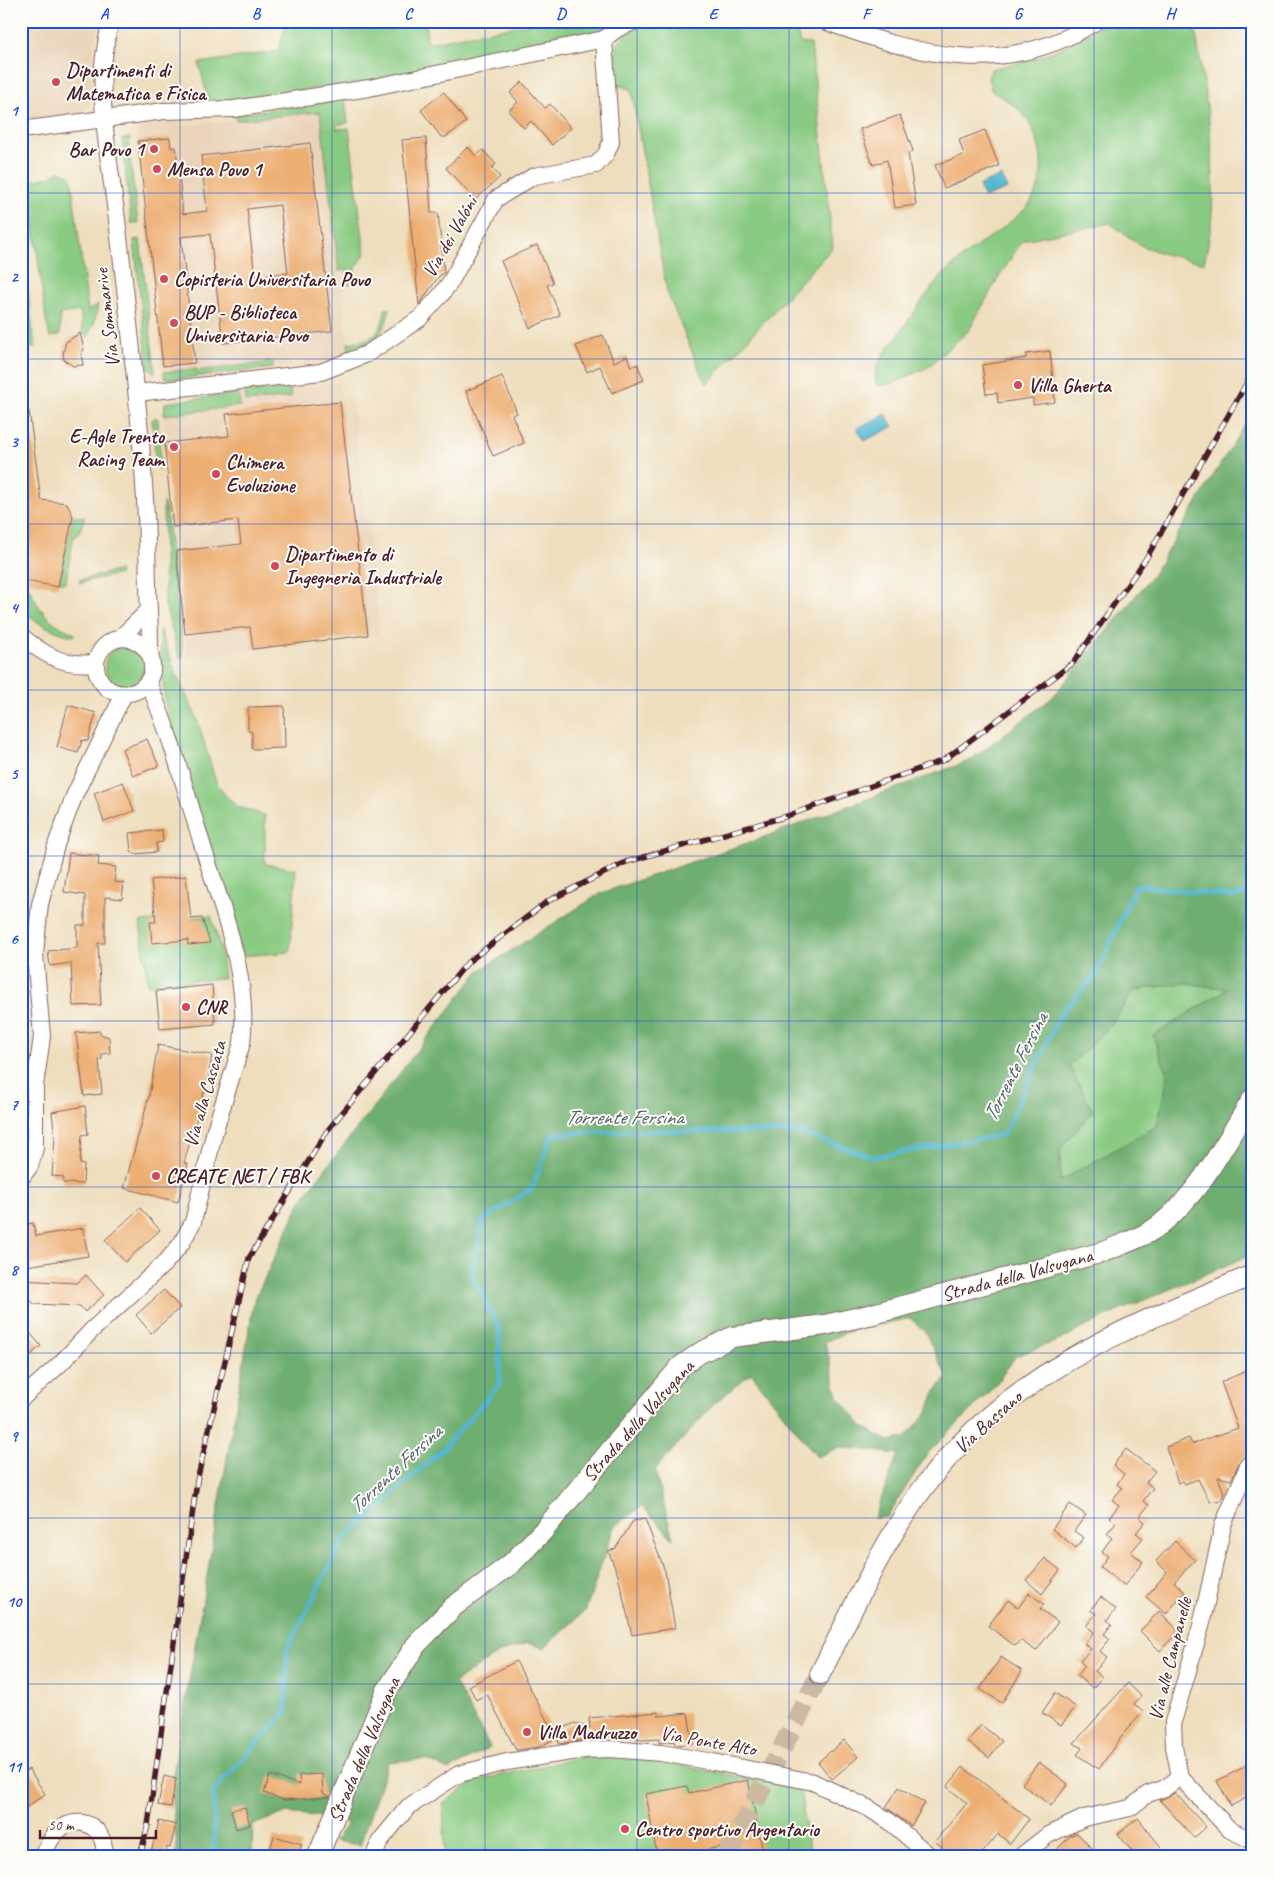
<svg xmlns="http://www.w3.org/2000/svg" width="1274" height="1877" viewBox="0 0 1274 1877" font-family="Caveat,sans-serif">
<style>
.built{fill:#ead3b8}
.green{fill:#89ca82;stroke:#6a7456}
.forest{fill:#6eae70;stroke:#5c664e;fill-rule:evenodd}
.water{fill:#53b7d1;stroke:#4e6b7e}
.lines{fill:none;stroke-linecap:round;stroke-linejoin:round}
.stream{stroke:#53b7d1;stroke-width:4.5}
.building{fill:#edae72;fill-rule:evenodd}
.major-tunnel{stroke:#cdb8a0;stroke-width:20;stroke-dasharray:20 10;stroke-linecap:butt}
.minor-casing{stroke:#83625e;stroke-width:18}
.major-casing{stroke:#83625e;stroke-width:22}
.minor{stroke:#fff;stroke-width:16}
.major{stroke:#fff;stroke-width:20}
.rail-casing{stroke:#4a1f2b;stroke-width:5.5}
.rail{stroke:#fdfcf7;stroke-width:4;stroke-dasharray:11;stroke-linecap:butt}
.grid{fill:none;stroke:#1d4ed8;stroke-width:1;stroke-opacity:0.55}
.poi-dot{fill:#d1495b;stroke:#fdfcf7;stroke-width:2}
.labels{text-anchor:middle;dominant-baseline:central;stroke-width:4;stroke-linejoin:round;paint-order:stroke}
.poi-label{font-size:20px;font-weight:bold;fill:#4a1f2b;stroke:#fdfcf7;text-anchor:start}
.street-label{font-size:20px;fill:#4a1f2b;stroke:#fdfcf7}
.water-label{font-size:21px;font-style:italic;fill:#4e5c6d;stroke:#fdfcf7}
.neatline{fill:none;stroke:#1d4ed8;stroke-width:2}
.grid-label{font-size:16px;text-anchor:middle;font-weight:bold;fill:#1d4ed8}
</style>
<rect width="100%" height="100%" fill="#fdfcf7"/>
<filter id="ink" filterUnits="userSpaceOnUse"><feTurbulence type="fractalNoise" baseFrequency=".02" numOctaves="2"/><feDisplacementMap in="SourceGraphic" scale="10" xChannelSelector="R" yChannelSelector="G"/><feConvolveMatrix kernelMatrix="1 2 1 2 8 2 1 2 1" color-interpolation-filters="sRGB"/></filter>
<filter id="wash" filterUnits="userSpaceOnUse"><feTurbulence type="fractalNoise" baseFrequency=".0096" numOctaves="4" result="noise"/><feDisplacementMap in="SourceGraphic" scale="20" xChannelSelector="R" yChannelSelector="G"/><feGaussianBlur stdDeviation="1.12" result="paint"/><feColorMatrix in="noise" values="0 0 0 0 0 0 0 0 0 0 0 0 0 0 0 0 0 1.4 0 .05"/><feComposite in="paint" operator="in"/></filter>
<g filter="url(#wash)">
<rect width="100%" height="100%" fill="#eedebd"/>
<g class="built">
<path d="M 21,21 L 99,21 L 91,65 L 91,99 L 86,110 L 75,114 L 75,116 L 21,123 Z"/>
<path d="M 320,112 L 349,353 L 329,361 L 304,365 L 303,358 L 290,360 L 290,366 L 175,379 L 164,378 L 136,127 L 151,125 L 150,120 L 177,117 L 178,126 Z"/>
<path d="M 339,382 L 341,400 L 352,399 L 380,634 L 188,657 L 164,443 L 164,415 L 240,406 L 239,393 L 245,392 L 247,402 L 291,397 L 290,388 Z"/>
</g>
<g class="green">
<path d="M 287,21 L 426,21 L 427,43 L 543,21 L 617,21 L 605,31 L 390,78 L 209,104 L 199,63 L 278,51 Z"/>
<path d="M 649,21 L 794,21 L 800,43 L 811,44 L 833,247 L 706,385 L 667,292 L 631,89 L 613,84 C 615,45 611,39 649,21 Z"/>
<path d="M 1110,21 L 1194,21 C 1206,100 1224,185 1204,263 L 1164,254 L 1140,245 L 1110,223 L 1023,240 L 997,280 L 969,330 L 928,367 L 894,383 L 881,386 L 876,384 C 872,365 885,353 896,338 C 912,316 927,291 946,272 C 969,249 998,234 1021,213 C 1051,187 1045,138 1020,111 C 1011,102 1002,98 992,91 L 988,79 L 991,69 L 1035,59 L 1063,47 Z"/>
<path d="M 345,98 L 348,123 L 336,125 L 337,129 L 349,128 L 365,254 L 357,266 L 349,285 L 347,270 L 339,271 L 320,112 L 236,120 L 235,115 Z"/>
<path d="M 130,138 L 129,150 L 138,223 L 131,223 L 122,139 Z"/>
<path d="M 59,171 L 71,176 L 88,311 L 98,304 L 95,321 L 87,338 L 83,334 L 80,311 L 60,314 L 60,335 L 50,337 L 46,320 L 28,182 L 49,177 Z"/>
<path d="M 140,239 L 155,373 L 148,367 L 134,240 Z"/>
<path d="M 24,260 L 35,347 L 24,348 L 21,324 L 21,261 Z"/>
<path d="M 390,308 C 384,337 375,341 349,353 L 348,343 C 373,340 382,335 385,309 Z"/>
<path d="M 273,362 L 273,368 L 175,379 L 164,378 L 164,372 L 196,369 L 196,371 Z"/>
<path d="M 290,388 L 291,397 L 246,402 L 245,392 Z"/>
<path d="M 239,393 L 240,406 L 164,415 L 165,403 Z"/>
<path d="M 155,417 L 158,419 L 161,467 L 159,469 L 156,467 L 152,420 Z"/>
<path d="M 163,502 L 166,509 L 183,657 L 179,657 L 165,604 Z"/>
<path d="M 73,516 L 85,517 L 79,532 L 73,539 L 66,582 L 59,582 Z"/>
<path d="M 119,570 L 120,574 L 79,583 L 80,580 Z"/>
<path d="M 21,580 L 26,581 C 37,607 47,623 74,633 L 75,636 C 62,636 25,619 21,605 C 19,597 21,587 21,580 Z"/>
<path d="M 160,629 L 175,672 L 196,716 L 216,782 L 225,795 L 238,807 L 265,815 L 265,864 L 296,869 L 290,952 L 242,956 L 166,708 L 161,667 Z"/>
<circle cx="125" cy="666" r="20"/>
<path d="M 211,916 L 220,946 L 224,978 L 148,985 L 140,922 Z"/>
<path d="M 1184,983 L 1228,988 L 1153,1036 L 1168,1076 L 1157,1126 L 1060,1181 L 1060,1149 L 1092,1111 L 1069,1066 L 1110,1026 L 1135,990 Z"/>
<path d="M 631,1755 L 800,1789 L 810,1856 L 445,1856 L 443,1803 L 476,1781 L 581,1757 Z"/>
</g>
<path class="forest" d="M 1253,411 L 1253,1254 L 1107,1316 L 1060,1340 L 1016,1356 L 993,1388 L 928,1453 L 887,1517 L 874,1518 L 898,1454 L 840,1447 L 817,1457 L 751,1373 L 715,1403 L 655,1470 L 673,1539 L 642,1506 L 614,1527 L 586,1610 L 544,1648 L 527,1643 L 497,1654 L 455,1682 L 490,1747 L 449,1770 L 425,1759 L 388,1762 L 360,1845 L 334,1841 L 348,1823 L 316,1816 L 285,1813 L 253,1825 L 252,1856 L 172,1856 L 177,1849 L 171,1786 L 254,1301 L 302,1199 L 479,971 L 601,893 L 759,839 L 969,761 L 1052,698 L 1152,576 ZM 1184,983 L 1227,989 L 1153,1036 L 1168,1076 L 1157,1126 L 1060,1181 L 1060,1149 L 1093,1111 L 1069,1066 L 1110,1026 L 1135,990 ZM 910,1318 L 925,1332 L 947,1377 L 935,1392 L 927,1413 L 905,1438 L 889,1441 L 862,1426 L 838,1396 L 825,1342 L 847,1332 Z"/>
<g class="water">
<path d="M 1002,176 L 1007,189 L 984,198 L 979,185 Z"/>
<path d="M 886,414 L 893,427 L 864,441 L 857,428 Z"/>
</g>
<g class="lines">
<path class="stream" d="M 214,1856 L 214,1790 L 286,1712 L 287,1649 L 344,1538 L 442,1450 L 500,1384 L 499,1328 L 472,1276 L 483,1220 L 532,1189 L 552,1134 L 645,1131 L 797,1132 L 873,1157 L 1003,1135 L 1061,1013 L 1096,975 L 1136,885 L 1235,897 L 1253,889"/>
</g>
<g id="blocks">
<g class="building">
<path d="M 522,82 L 545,108 L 550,104 L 571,128 L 552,145 L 531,121 L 524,128 L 508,111 L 518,102 L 510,93 Z"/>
<path d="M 444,92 L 466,122 L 446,137 L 441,137 L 421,110 Z"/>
<path d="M 900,115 L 913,151 L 908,153 L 916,205 L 895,208 L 887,160 L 873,165 L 860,129 Z"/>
<path d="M 985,130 L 999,166 L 944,188 L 935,165 L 964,155 L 959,140 Z"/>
<path d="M 170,138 L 171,148 L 176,147 L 183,214 L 207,211 L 201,156 L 310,143 L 332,331 L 223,343 L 210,234 L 181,237 L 195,363 L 163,366 L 138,141 ZM 280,205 L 288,273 L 255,277 L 247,209 Z"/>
<path d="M 426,138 L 431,213 L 438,213 L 444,273 L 439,276 L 419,305 L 402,140 Z"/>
<path d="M 468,147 L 476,156 L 483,150 L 496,164 L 492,168 L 500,177 L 475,200 L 446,168 Z"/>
<path d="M 537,245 L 553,283 L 547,285 L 560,315 L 530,328 L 501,261 Z"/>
<path d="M 80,333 L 84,349 L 81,355 L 83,365 L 73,366 L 64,360 L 63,354 L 66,342 Z"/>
<path d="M 603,335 L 614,362 L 627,356 L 631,367 L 637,364 L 644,380 L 612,393 L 600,366 L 587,372 L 576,346 Z"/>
<path d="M 1050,351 L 1055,402 L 1033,405 L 1033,398 L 998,403 L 997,393 L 986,394 L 982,365 L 1026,358 L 1026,354 Z"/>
<path d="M 502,376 L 517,413 L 512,415 L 524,443 L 493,456 L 466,391 Z"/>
<path d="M 340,402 L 368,635 L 253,649 L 250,627 L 185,634 L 176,551 L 241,544 L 238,520 L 173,527 L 164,443 L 229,436 L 226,414 Z"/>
<path d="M 29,411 L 41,500 L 67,503 L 73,516 L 58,587 L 21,580 L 21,412 Z"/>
<path d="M 68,705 L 96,713 L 88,741 L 82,740 L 78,753 L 57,747 Z"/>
<path d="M 284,706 L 285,748 L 252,749 L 252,732 L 248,731 L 248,707 Z"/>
<path d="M 147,739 L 159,766 L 133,776 L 122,749 Z"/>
<path d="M 123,782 L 134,811 L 104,822 L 94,793 Z"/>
<path d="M 162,830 L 163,842 L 156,843 L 157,852 L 135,854 L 131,851 L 129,833 Z"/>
<path d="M 69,853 L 99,856 L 98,865 L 116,867 L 114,882 L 124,883 L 122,899 L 105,897 L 105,943 L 98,943 L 101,1005 L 73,1006 L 71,963 L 50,966 L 48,951 L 77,948 L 77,925 L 85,925 L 85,895 L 64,892 Z"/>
<path d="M 186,876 L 191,919 L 202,918 L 210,943 L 188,945 L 188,940 L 152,943 L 150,922 L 156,922 L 151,880 Z"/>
<path d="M 212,985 L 215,1024 L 160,1029 L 156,991 Z"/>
<path d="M 100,1031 L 100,1034 L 109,1037 L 110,1053 L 102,1054 L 102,1059 L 99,1060 L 102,1094 L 84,1096 L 76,1033 Z"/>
<path d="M 158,1045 L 212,1055 L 206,1092 L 204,1092 L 184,1163 L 188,1164 L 178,1202 L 124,1188 L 149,1096 Z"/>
<path d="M 85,1106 L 88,1134 L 82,1135 L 80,1164 L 84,1165 L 83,1184 L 63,1183 L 63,1177 L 52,1176 L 55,1138 L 52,1112 Z"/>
<path d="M 140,1208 L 160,1230 L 125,1262 L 105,1240 Z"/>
<path d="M 33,1223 L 36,1236 L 83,1228 L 88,1256 L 21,1267 L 21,1225 Z"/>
<path d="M 86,1275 L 104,1295 L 85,1312 L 80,1306 L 34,1304 L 21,1290 L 21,1280 L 77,1283 Z"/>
<path d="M 164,1290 L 180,1308 L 151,1333 L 136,1315 Z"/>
<path d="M 21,1322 L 41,1346 L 21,1363 Z"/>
<path d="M 1253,1368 L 1253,1449 L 1240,1461 L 1231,1480 L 1218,1477 L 1224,1493 L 1221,1500 L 1210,1502 L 1198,1479 L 1185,1484 L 1183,1481 L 1178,1483 L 1166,1447 L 1189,1438 L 1192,1444 L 1238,1428 L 1221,1382 Z"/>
<path d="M 1126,1449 L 1155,1471 L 1146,1482 L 1153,1488 L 1143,1501 L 1149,1505 L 1139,1517 L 1145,1522 L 1136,1533 L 1143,1538 L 1131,1552 L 1143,1562 L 1124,1586 L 1100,1567 L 1108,1556 L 1102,1552 L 1112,1538 L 1107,1534 L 1116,1523 L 1109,1518 L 1119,1505 L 1112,1500 L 1122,1488 L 1117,1484 L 1124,1474 L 1113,1465 Z"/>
<path d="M 1070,1504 L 1086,1515 L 1074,1531 L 1084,1538 L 1076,1548 L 1052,1529 Z"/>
<path d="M 645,1519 L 665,1571 L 675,1628 L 632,1635 L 618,1575 L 608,1551 L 615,1549 L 633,1521 Z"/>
<path d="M 1175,1541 L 1195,1560 L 1174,1582 L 1185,1592 L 1166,1614 L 1146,1597 L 1167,1572 L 1156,1561 Z"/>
<path d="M 1045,1558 L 1060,1570 L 1042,1594 L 1026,1580 Z"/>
<path d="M 1029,1593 L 1044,1604 L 1040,1609 L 1058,1622 L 1036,1651 L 1020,1640 L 1015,1646 L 988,1626 L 1008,1600 L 1018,1608 Z"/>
<path d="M 1101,1597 L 1116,1609 L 1107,1620 L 1112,1624 L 1104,1634 L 1110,1639 L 1100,1651 L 1107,1657 L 1095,1671 L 1102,1677 L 1093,1688 L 1077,1676 L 1085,1666 L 1080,1661 L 1091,1649 L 1084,1644 L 1094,1632 L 1086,1626 L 1096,1614 L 1090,1610 Z"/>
<path d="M 1159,1611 L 1179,1631 L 1160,1651 L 1140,1631 Z"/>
<path d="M 1001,1657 L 1022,1671 L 1002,1703 L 980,1689 Z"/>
<path d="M 516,1661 L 556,1738 L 539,1747 L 516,1750 L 487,1694 L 476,1700 L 469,1686 Z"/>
<path d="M 1128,1683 L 1141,1696 L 1134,1704 L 1143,1712 L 1122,1735 L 1099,1769 L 1077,1755 L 1082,1748 L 1074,1743 Z"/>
<path d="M 1055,1693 L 1076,1707 L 1061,1725 L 1042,1713 Z"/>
<path d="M 658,1712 L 659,1716 L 688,1713 L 693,1744 L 675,1745 L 674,1741 L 659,1743 L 659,1739 L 643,1740 L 611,1736 L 559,1744 L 556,1731 L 575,1723 L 590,1729 L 589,1718 Z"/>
<path d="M 981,1725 L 1002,1741 L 989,1758 L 968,1741 Z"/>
<path d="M 844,1740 L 858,1757 L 832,1779 L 818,1762 Z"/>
<path d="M 1039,1762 L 1068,1784 L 1051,1806 L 1022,1784 Z"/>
<path d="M 1253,1762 L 1253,1794 L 1231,1806 L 1217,1781 Z"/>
<path d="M 963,1767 L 1029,1819 L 1010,1844 L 998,1834 L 980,1856 L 952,1856 L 935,1841 L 967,1803 L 947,1787 Z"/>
<path d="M 29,1769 L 45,1794 L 21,1811 L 21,1774 Z"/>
<path d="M 322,1774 L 323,1793 L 330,1797 L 284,1800 L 264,1793 L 270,1775 L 300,1785 L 299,1775 Z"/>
<path d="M 164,1776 L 176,1779 L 171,1807 L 158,1805 Z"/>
<path d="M 748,1780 L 764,1856 L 722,1856 L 720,1847 L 674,1856 L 657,1856 L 646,1794 L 687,1786 L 689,1793 Z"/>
<path d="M 899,1787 L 925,1803 L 911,1826 L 886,1807 Z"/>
<path d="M 1175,1793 L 1206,1827 L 1194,1838 L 1160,1800 Z"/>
<path d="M 245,1807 L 250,1825 L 236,1829 L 231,1810 Z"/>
<path d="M 1138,1818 L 1161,1847 L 1150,1856 L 1136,1856 L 1118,1834 Z"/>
<path d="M 159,1821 L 176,1825 L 170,1848 L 167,1847 L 165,1856 L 150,1856 Z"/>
<path d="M 1077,1833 L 1093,1849 L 1086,1856 L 1050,1856 L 1070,1836 Z"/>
<path d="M 274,1836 L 302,1844 L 298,1856 L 268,1856 Z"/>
</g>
</g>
</g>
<g filter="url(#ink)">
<use href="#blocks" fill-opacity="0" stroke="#83625e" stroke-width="1"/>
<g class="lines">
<path class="major-tunnel" d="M 727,1856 L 820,1674"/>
<defs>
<g id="minor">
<path d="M 110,21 C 108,36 104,51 103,66 C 100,122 113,181 119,237 C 130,330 141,423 146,517 C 148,549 147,580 149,611 C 150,625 150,638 150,652 C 151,659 153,665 152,672 C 149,683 140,692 129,693 C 120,695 110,692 104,685 C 77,655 125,615 150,655"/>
<path d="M 824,21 C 920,56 1005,80 1097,21"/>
<path d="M 21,130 L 164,111 L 234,109 L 369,88 L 604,39 L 617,29 L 636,21"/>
<path d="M 137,393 L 321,372 L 367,354 L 419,319 L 441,295 L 451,281 L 496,199 L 534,176 L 596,165 L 606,154 L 611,142 L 604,39"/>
<path d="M 21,636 C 47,657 63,666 96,663"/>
<path d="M 120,638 L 149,610"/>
<path d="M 21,1178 L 30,1166 L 35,1148 L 35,1086 L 42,1037 L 35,954 L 40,904 L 57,842 L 75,794 L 124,694"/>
<path d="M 21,1399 L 60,1364 L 92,1330 L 166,1262 L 181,1244 L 193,1222 L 215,1130 L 242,1043 C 250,977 222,909 203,847 C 186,792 171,735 148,682"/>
<path d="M 1253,1462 L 1247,1468 L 1223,1525 L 1201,1626 L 1173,1722 L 1174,1747 L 1180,1777 L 1230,1830 L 1253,1841"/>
<path d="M 42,1856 C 48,1845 53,1833 63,1827 C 86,1814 107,1832 104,1856"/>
<path d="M 374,1856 L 380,1841 L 408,1807 L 459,1774 L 507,1762 L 584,1750 L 610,1749 L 661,1753 L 713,1762 L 813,1782 L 868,1808 L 889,1821 L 930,1856"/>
<path d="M 1021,1856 L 1048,1835 L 1084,1818 L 1130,1808 L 1148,1794 L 1165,1788 L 1180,1777"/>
</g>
<g id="major">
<path d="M 820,1674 C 854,1608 884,1538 930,1479 C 1017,1369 1128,1327 1253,1275"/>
<path d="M 318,1856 L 386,1692 L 416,1645 L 453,1607 L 512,1563 L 543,1531 L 681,1366 L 700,1353 L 732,1337 L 825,1325 L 873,1314 L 1103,1252 C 1122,1244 1145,1237 1161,1224 C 1202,1191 1226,1141 1253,1098"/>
</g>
</defs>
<use href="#minor" class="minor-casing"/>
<use href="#major" class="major-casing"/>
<use href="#minor" class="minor"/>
<use href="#major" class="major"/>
<defs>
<path id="rail" d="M 140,1856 L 148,1825 L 197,1481 L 249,1258 L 327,1131 L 468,962 L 548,901 L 626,862 L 784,817 L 944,760 L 1073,663 L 1147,557 L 1253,372"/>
</defs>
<use href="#rail" class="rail-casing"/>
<use href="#rail" class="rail"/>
</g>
</g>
<path class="grid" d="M 180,21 L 180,1856M 332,21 L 332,1856M 485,21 L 485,1856M 637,21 L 637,1856M 789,21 L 789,1856M 942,21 L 942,1856M 1094,21 L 1094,1856M 21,193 L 1253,193M 21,359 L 1253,359M 21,524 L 1253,524M 21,690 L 1253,690M 21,856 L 1253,856M 21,1021 L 1253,1021M 21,1187 L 1253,1187M 21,1353 L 1253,1353M 21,1518 L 1253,1518M 21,1684 L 1253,1684"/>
<g class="poi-dot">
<circle cx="56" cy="82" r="5"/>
<circle cx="154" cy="149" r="5"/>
<circle cx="157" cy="169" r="5"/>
<circle cx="164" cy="279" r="5"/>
<circle cx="174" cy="323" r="5"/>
<circle cx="1018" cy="385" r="5"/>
<circle cx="174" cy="447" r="5"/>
<circle cx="216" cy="474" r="5"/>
<circle cx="275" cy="566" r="5"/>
<circle cx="186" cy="1007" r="5"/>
<circle cx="156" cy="1176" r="5"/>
<circle cx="527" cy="1732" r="5"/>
<circle cx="625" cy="1829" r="5"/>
</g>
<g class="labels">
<g class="poi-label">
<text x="66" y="70">Dipartimenti di<tspan x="66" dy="23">Matematica e Fisica</tspan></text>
<text x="144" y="149" text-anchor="end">Bar Povo 1</text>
<text x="167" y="169">Mensa Povo 1</text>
<text x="174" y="279">Copisteria Universitaria Povo</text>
<text x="184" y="312">BUP - Biblioteca<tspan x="184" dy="23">Universitaria Povo</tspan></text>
<text x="1028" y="385">Villa Gherta</text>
<text x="164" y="436" text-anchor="end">E-Agle Trento<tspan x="164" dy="23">Racing Team</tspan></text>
<text x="226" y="462">Chimera<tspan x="226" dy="23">Evoluzione</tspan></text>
<text x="285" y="554">Dipartimento di<tspan x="285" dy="23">Ingegneria Industriale</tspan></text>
<text x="196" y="1007">CNR</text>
<text x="166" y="1176">CREATE NET / FBK</text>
<text x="537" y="1732">Villa Madruzzo</text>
<text x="635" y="1829">Centro sportivo Argentario</text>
</g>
<g class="street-label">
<text transform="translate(450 237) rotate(-60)">Via dei Valóni</text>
<text transform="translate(107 318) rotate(-97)">Via Sommarive</text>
<text transform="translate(205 1094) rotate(-74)">Via alla Cascata</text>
<text transform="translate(1017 1275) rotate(-15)">Strada della Valsugana</text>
<text transform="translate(638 1421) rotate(-48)">Strada della Valsugana</text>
<text transform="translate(988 1422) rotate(-42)">Via Bassano</text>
<text transform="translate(1170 1659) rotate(-76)">Via alle Campanelle</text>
<text transform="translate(708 1741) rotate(10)">Via Ponte Alto</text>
<text transform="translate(364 1750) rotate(-67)">Strada della Valsugana</text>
</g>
<g class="water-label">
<text transform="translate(1015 1067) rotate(-63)">Torrente Fersina</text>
<text x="624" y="1117">Torrente Fersina</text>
<text transform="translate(395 1469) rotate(-43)">Torrente Fersina</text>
</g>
</g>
<rect width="1274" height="1877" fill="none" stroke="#fdfcf7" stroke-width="55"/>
<path d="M40 1830v8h116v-8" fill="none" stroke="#4a1f2b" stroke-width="2.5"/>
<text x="48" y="1830" font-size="15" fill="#4a1f2b" stroke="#fdfcf7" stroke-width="4" paint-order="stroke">50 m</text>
<rect x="28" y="28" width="1218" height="1822" class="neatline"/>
<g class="grid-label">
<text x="104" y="19">A</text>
<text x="256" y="19">B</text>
<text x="408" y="19">C</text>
<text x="561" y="19">D</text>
<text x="713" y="19">E</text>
<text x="866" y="19">F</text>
<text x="1018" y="19">G</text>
<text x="1170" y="19">H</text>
<text x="14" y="116">1</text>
<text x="14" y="282">2</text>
<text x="14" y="447">3</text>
<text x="14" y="613">4</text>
<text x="14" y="779">5</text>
<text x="14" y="944">6</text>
<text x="14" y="1110">7</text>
<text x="14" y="1275">8</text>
<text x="14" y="1441">9</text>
<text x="14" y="1607">10</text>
<text x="14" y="1772">11</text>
</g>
</svg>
